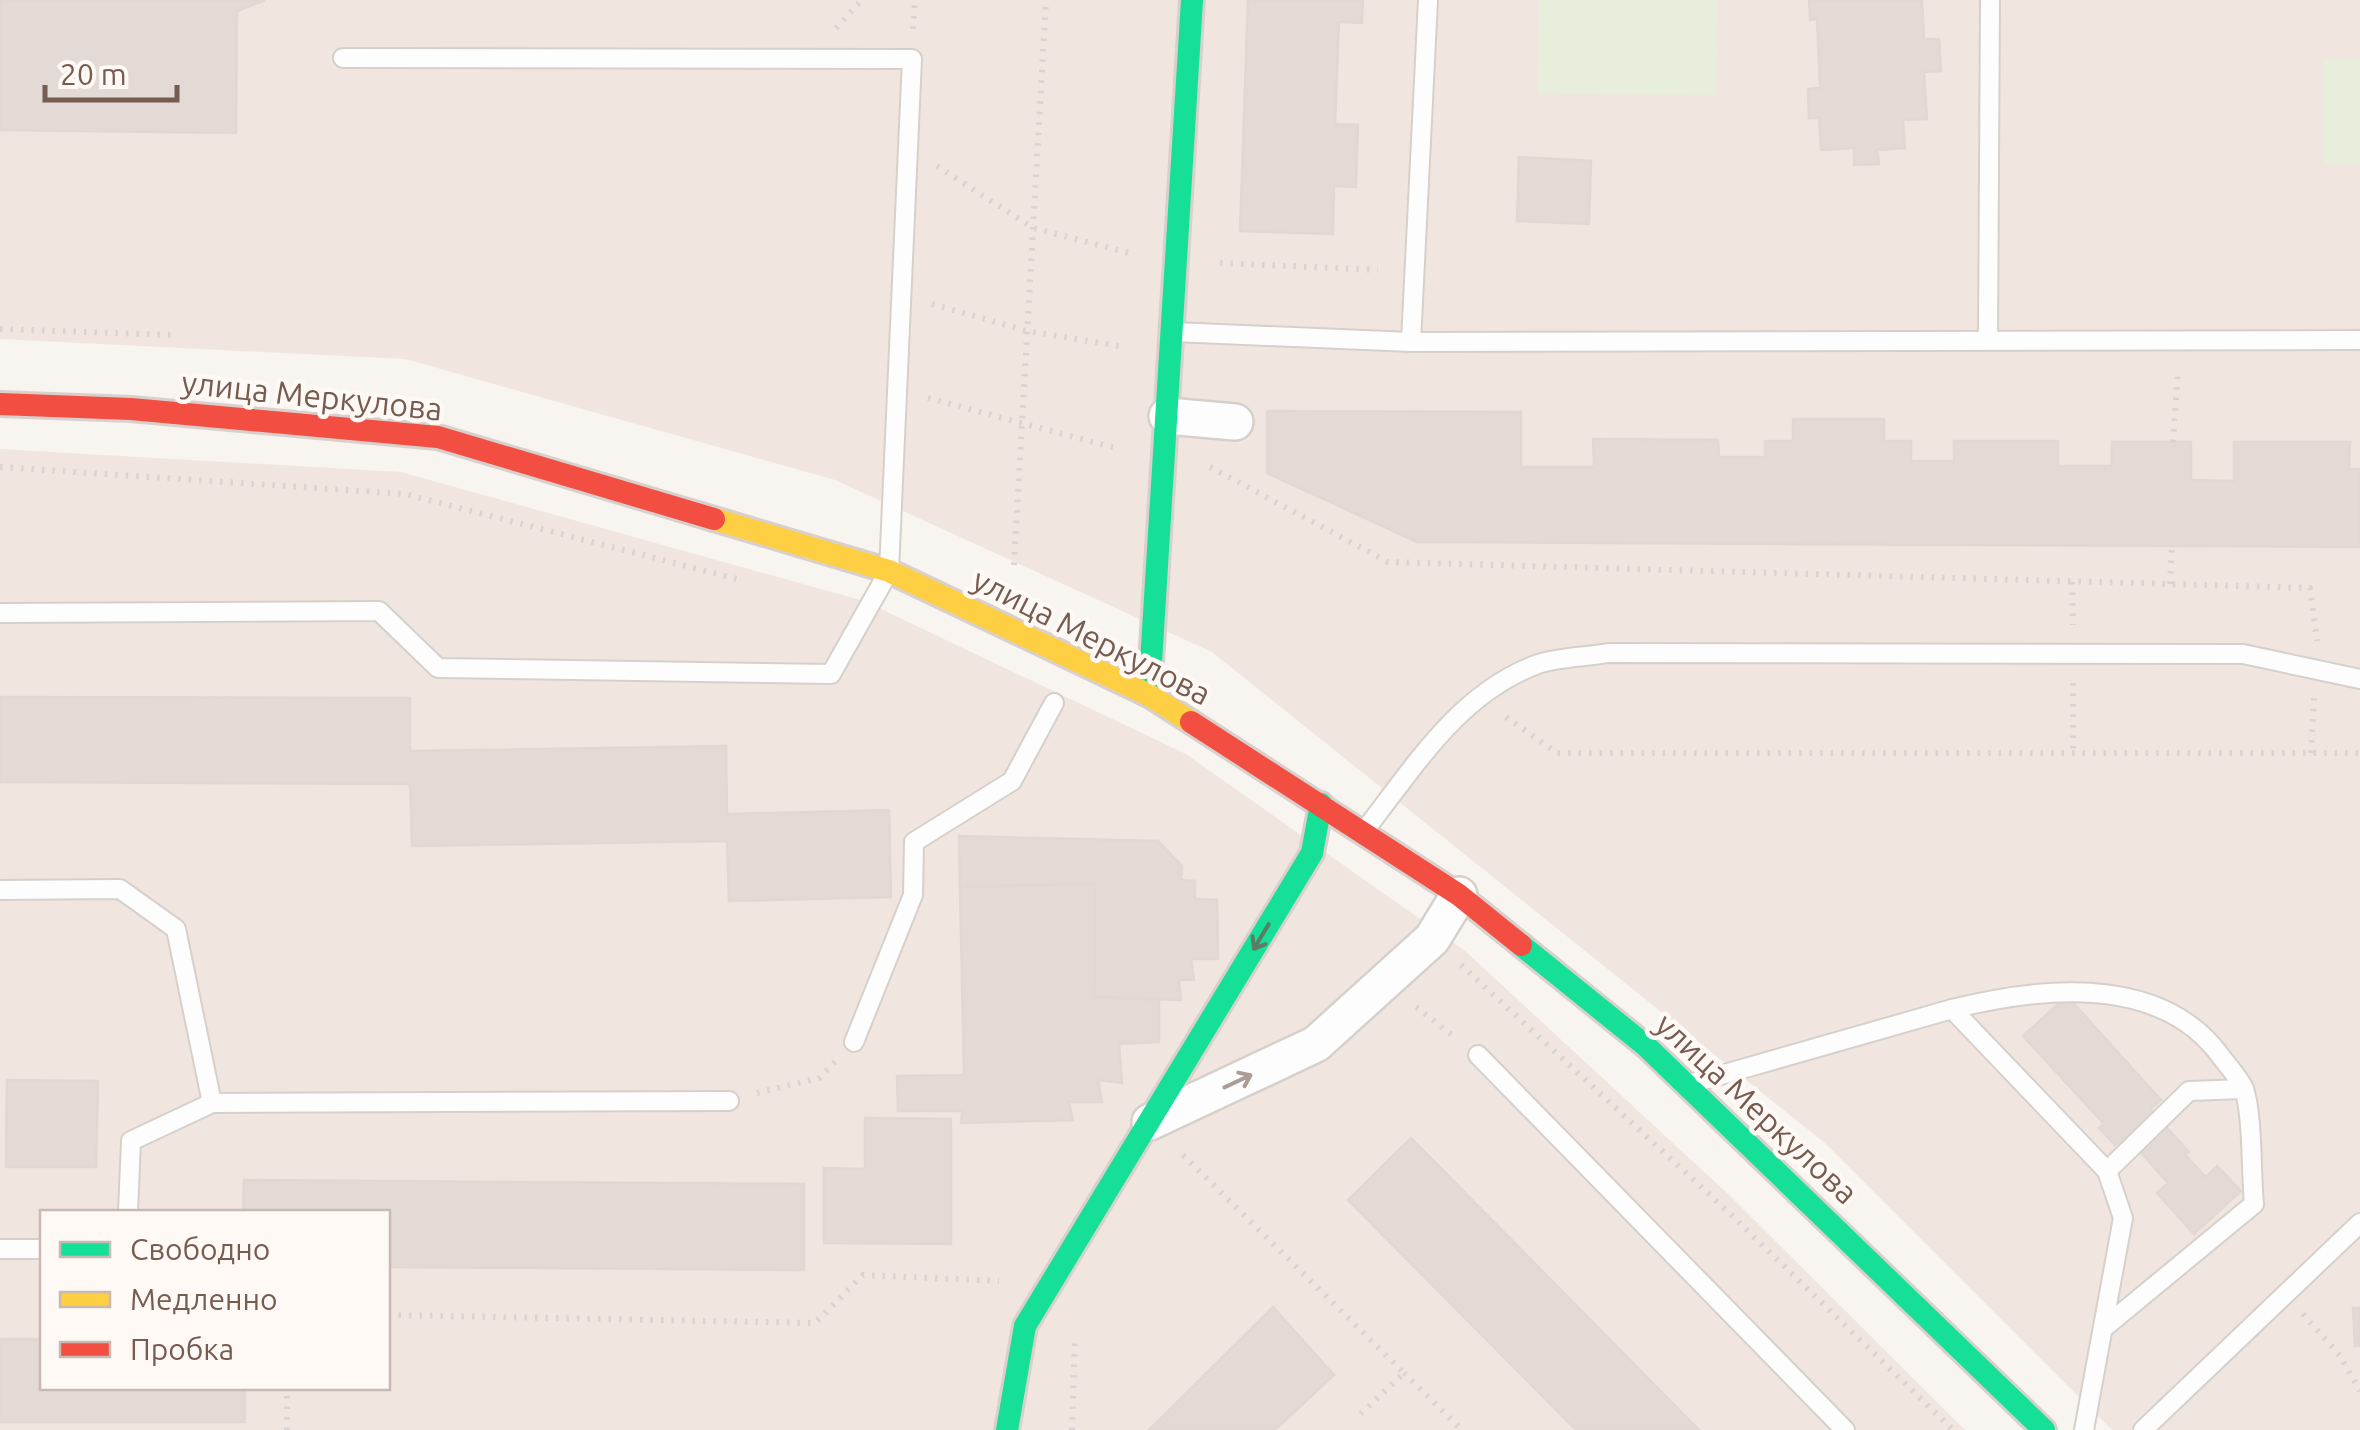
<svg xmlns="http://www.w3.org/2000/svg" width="2360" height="1430" viewBox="0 0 2360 1430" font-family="Ubuntu,sans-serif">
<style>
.residential{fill:#f0e6df;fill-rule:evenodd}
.green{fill:#e8eedc}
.building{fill:#e3dad5;stroke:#e1d7d3;stroke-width:2.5}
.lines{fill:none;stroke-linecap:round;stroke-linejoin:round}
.lane-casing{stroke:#d6d0cb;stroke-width:22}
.street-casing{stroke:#d6d0cb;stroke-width:40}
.fast-casing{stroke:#d8d0cc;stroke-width:28}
.slow-casing{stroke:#d8d0cc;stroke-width:28}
.jam-casing{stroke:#d8d0cc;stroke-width:28}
.path{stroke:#dad3d1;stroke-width:6;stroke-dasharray:2.5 8;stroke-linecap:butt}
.lane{stroke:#fefdfd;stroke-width:18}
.street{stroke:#fefdfd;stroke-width:35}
.fast{stroke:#16e098;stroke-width:22}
.slow{stroke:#ffcf43;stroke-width:22}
.jam{stroke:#f24e42;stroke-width:22}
.oneway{stroke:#5e7c63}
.oneway2{stroke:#ac9c96}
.labels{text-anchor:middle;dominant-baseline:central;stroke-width:9;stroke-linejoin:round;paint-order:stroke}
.street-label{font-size:32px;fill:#765b51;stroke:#fef9f4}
</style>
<rect width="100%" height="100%" fill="#f8f4f0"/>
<g class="residential">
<path d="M 0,0 L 2360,0 L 2360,1430 L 2112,1430 L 1826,1144 L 1212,652 L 835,480 L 405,359 L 0,339 Z"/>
<path d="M 0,449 L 401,472 L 864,601 L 1186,754 L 1464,950 L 1727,1193 L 1965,1430 L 0,1430 ZM 42,1212 L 388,1212 L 388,1388 L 42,1388 Z"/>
</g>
<g class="green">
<path d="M 1539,0 L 1717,0 L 1716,95 L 1538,93 Z"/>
<rect x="2324" y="59" width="36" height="105"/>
</g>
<g class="building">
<path d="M 0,0 L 265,0 L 237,11 L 236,133 L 0,130 Z"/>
<path d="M 1248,0 L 1363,0 L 1362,23 L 1339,22 L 1335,124 L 1358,125 L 1356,187 L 1334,186 L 1333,234 L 1240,231 Z"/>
<path d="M 1809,0 L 1922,0 L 1924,39 L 1939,39 L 1941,71 L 1924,72 L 1927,119 L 1903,120 L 1905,148 L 1877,150 L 1879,164 L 1854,165 L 1854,148 L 1821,150 L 1819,118 L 1809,118 L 1808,89 L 1820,88 L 1817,19 L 1810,20 Z"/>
<path d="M 1519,157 L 1591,161 L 1589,224 L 1517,221 Z"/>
<path d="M 1267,411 L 1521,412 L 1521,467 L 1594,467 L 1593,439 L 1718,440 L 1719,457 L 1765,457 L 1765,441 L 1793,441 L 1793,419 L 1884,419 L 1884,441 L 1911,441 L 1911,461 L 1954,461 L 1954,441 L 2058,441 L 2058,466 L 2112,466 L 2112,442 L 2191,442 L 2191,480 L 2234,481 L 2234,442 L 2350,442 L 2349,469 L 2360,469 L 2360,547 L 1417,542 L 1267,473 Z"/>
<path d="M 0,697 L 410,698 L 410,751 L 726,746 L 727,814 L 889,810 L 891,897 L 729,901 L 727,841 L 412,846 L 410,784 L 0,782 Z"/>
<path d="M 959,836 L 1158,841 L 1182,866 L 1181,880 L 1195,881 L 1195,899 L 1217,900 L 1218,959 L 1191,959 L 1194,980 L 1179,980 L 1181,1000 L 1094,997 L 1095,884 L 960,887 Z"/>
<path d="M 1095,884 L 1094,997 L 1159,1000 L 1159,1042 L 1119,1044 L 1122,1083 L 1098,1080 L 1102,1102 L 1069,1102 L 1073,1120 L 961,1123 L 962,1111 L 898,1111 L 897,1076 L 964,1075 L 960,887 Z"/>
<path d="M 2067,996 L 2161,1100 L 2150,1109 L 2189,1152 L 2185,1155 L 2206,1177 L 2217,1166 L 2241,1191 L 2194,1234 L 2157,1193 L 2168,1183 L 2126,1136 L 2115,1145 L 2099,1128 L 2104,1124 L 2023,1036 Z"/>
<path d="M 7,1080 L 98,1081 L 96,1167 L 6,1167 Z"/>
<path d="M 865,1118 L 951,1119 L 951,1244 L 824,1243 L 824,1168 L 865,1169 Z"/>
<path d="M 1411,1138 L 1699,1430 L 1576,1430 L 1348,1200 Z"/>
<path d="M 244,1180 L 804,1184 L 804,1270 L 388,1267 L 388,1212 L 243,1212 Z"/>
<path d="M 1273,1307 L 1334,1375 L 1275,1430 L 1149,1430 Z"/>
<path d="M 2353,1308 L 2360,1308 L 2360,1346 L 2355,1346 Z"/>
<path d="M 0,1339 L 42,1339 L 42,1388 L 245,1388 L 245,1422 L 0,1422 Z"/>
</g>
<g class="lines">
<defs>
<g id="lane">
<path d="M 1174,332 L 1411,342 L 1428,0"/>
<path d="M 1988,340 L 1990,0"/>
<path d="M 1411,342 L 2360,340"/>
<path d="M 0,613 L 379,611 L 438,668 L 831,674 L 889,571 L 912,59 L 343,58"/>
<path d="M 1365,830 C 1415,766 1459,693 1538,664 C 1559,657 1586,657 1608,653 L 2243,654 L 2360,679"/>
<path d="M 0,890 L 120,889 L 176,929 L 212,1103 L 131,1141 L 128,1212"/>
<path d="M 1952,1009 C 2040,987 2162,973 2222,1058 C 2229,1067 2240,1079 2244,1089 C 2253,1115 2251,1175 2254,1204 L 2106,1326"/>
<path d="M 854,1042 L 913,895 L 914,842 L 1012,781 L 1054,703"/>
<path d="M 1478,1055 L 1845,1430"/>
<path d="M 1693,1083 L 1952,1009 L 2107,1171 L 2123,1218 L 2084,1430"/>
<path d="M 212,1103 L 729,1101"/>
<path d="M 2107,1171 L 2189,1091 L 2244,1089"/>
<path d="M 0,1249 L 42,1249"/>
<path d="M 2143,1430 L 2360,1223"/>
</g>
<g id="street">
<path d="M 1167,416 L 1235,422"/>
<path d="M 1150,1122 L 1316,1044 L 1432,939 L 1459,895"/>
</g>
<g id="fast">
<path d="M 1149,695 L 1192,0"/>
<path d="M 1521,945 L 1646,1046 L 2044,1430"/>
<path d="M 1007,1430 L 1025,1326 L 1312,853 L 1321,804"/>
</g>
<path id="slow" d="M 714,519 L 889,571 L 1149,695 L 1191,722"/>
<g id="jam">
<path d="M 0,404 L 131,409 L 438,437 L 714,519"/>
<path d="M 1191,722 L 1459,895 L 1521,945"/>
</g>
</defs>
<use href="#lane" class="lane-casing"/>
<use href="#street" class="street-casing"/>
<use href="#fast" class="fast-casing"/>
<use href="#slow" class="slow-casing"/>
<use href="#jam" class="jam-casing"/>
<g class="path">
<path d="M 836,28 L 862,0"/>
<path d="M 913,29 L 915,0"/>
<path d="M 937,166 L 1033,228 L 1133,254"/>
<path d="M 1220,263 L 1378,270"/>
<path d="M 932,304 L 1027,331 L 1125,347"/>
<path d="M 0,329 L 173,335"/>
<path d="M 928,398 L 1119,449"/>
<path d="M 2173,442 L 2178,370"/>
<path d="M 0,467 L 405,494 L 737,579"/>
<path d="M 1210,467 L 1388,562 L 2310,588 L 2317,641"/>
<path d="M 1014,565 L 1046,0"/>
<path d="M 2072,582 L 2073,625"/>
<path d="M 2170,584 L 2172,546"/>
<path d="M 2073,683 L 2073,752"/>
<path d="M 1506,717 L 1557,753 L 2360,753"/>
<path d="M 2311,753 L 2314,698"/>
<path d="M 1461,965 L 1724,1208 L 1953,1430"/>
<path d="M 1416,1007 L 1457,1039"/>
<path d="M 757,1093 L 819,1078 L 836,1061"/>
<path d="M 1183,1155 L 1404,1373 L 1355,1419"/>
<path d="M 2303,1314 L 2340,1356 L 2360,1391"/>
<path d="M 388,1315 L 815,1323 L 863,1275 L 999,1281"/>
<path d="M 1404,1373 L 1462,1430"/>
<path d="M 287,1430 L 287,1388"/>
<path d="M 1072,1430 L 1075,1336"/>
</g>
<use href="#lane" class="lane"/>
<use href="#street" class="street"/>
<use href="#fast" class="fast"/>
<use href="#slow" class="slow"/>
<use href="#jam" class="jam"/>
</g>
<defs><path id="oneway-shaft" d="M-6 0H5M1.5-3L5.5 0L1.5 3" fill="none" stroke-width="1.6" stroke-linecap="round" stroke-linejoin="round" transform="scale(2.5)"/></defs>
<use class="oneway" href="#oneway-shaft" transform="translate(1261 937) rotate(121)"/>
<use class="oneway2" href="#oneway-shaft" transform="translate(1238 1081) rotate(-25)"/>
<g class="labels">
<g class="street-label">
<text transform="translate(312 395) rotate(6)">улица Меркулова</text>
<text transform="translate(1092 636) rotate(27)">улица Меркулова</text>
<text transform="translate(1757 1108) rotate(43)">улица Меркулова</text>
</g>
</g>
<rect x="40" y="1210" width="350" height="180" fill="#fef9f4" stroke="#c8bab3" stroke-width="2.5"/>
<rect x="60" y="1242" width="50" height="15" fill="#16e098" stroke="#c8bab3" stroke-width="2.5"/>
<text x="130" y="1260" font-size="30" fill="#765b51">Свободно</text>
<rect x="60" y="1292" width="50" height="15" fill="#ffcf43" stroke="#c8bab3" stroke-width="2.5"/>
<text x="130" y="1310" font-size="30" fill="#765b51">Медленно</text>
<rect x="60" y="1342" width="50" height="15" fill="#f24e42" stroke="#c8bab3" stroke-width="2.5"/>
<text x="130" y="1360" font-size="30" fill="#765b51">Пробка</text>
<path d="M45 85v15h132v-15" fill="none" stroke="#765b51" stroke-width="5"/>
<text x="60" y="85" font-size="30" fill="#765b51" stroke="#fef9f4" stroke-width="8" paint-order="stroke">20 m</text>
</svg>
